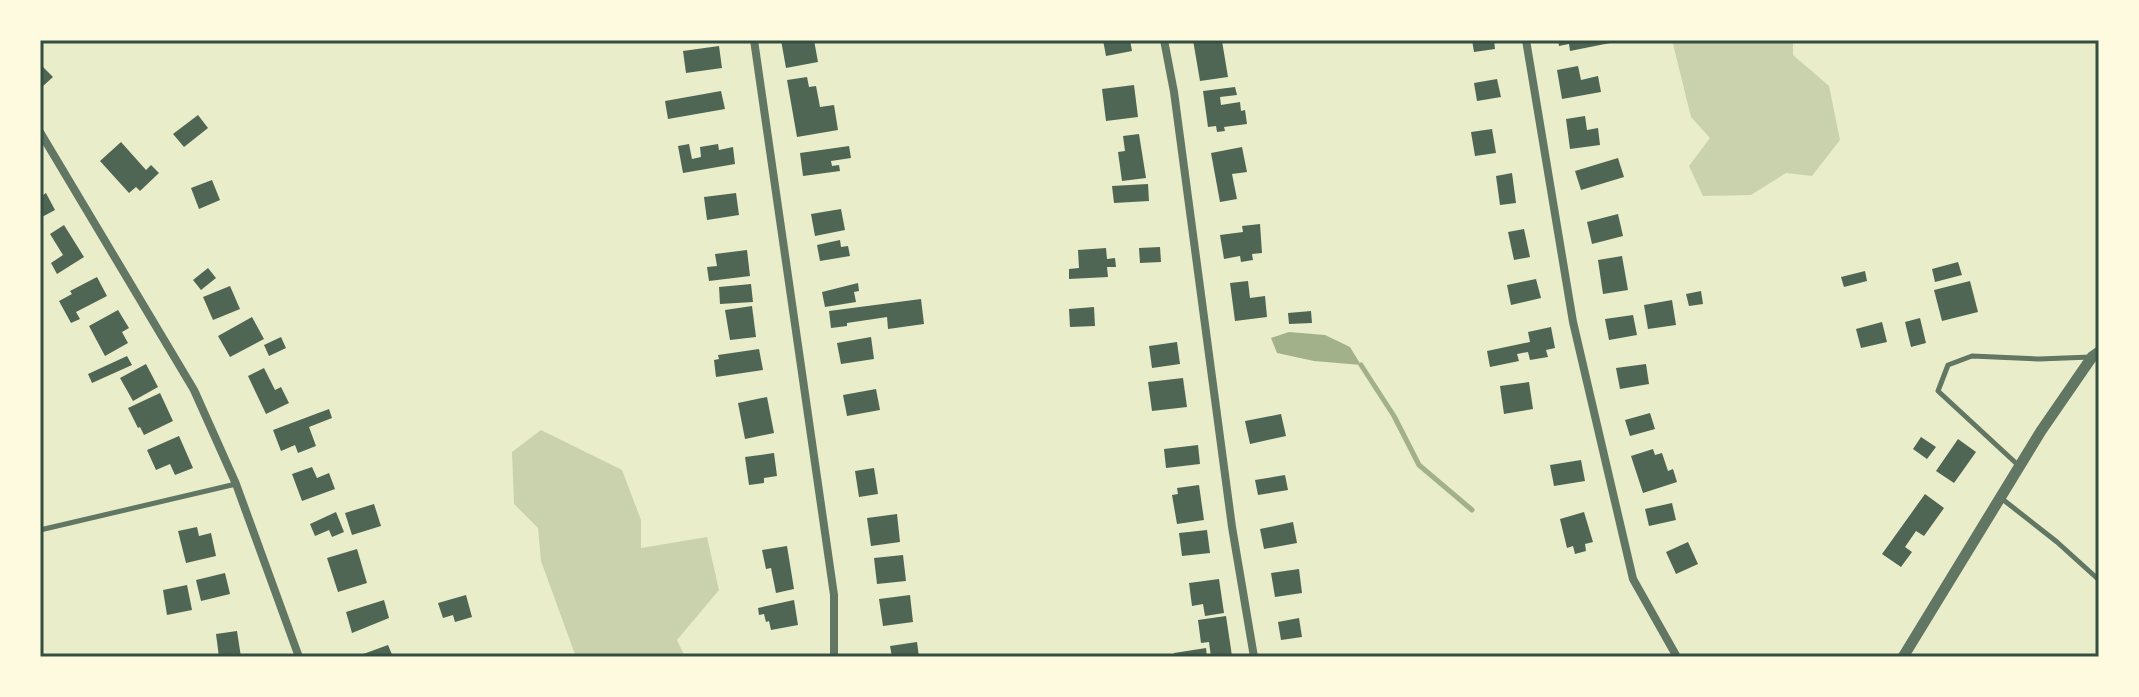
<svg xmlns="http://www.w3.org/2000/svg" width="2139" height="697" viewBox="0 0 2139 697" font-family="Rubik,sans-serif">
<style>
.green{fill:#cad2ad}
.water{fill:#a3b18a}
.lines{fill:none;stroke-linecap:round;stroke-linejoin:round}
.stream{stroke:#a3b18a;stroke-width:5}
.building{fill:#4f6655}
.service{stroke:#617663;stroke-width:5}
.minor{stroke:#617663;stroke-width:8}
.tertiary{stroke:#617663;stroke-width:11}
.neatline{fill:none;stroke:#344e41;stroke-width:3}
</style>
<rect width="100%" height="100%" fill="#e9edc9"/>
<g class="green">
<path d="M 1672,40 L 1793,40 L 1793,55 L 1829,86 L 1840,140 L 1812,176 L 1786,173 L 1751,195 L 1703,196 L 1689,166 L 1710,138 L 1691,117 Z"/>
<path d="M 541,430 L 622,470 L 641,520 L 641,548 L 707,537 L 719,590 L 677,640 L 685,657 L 576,657 L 541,561 L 538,528 L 514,504 L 512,452 Z"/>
</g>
<path class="water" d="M 1289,332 L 1325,335 L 1350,347 L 1361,365 L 1314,361 L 1277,353 L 1271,338 Z"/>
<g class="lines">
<path class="stream" d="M 1361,365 L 1394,416 L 1419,465 L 1472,510"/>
</g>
<g class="building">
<path d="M 781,40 L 814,40 L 818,62 L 786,68 Z"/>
<path d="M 1103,40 L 1130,40 L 1132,51 L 1106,56 Z"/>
<path d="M 1193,40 L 1222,41 L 1228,77 L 1200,81 Z"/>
<path d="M 1472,40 L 1494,40 L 1495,49 L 1474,52 Z"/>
<path d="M 1558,40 L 1609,40 L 1610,43 L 1570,51 L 1569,44 L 1559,46 Z"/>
<path d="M 719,46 L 722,68 L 686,73 L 683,51 Z"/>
<path d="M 40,64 L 53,77 L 43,86 L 40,83 Z"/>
<path d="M 1578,66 L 1581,80 L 1598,76 L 1601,92 L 1562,99 L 1557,70 Z"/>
<path d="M 807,77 L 809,87 L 816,86 L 820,107 L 834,105 L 838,130 L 797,137 L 787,80 Z"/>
<path d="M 1497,79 L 1501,97 L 1477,101 L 1474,83 Z"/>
<path d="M 1134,85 L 1138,117 L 1106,121 L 1102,89 Z"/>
<path d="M 1235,87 L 1237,95 L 1220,97 L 1221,105 L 1240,102 L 1241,111 L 1245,110 L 1247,124 L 1224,127 L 1225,131 L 1217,132 L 1216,126 L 1208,127 L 1203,91 Z"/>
<path d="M 721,91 L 725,109 L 668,119 L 665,101 Z"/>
<path d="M 198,115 L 208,128 L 184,147 L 173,134 Z"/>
<path d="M 1585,116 L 1587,130 L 1598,128 L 1600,145 L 1570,149 L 1566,119 Z"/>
<path d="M 1492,129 L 1496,153 L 1475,156 L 1471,132 Z"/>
<path d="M 1139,134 L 1146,178 L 1122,181 L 1118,152 L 1125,151 L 1123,136 Z"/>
<path d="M 121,142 L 146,170 L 151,165 L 159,173 L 140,191 L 136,187 L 129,193 L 100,161 Z"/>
<path d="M 689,144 L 692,159 L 701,157 L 700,147 L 718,144 L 719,150 L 733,147 L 735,164 L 683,173 L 678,146 Z"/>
<path d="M 849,146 L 851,158 L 831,161 L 832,166 L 839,165 L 840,171 L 803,176 L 800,153 Z"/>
<path d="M 1242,147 L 1247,172 L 1232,174 L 1237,199 L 1220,202 L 1211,153 Z"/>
<path d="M 1618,158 L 1624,177 L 1581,190 L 1575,171 Z"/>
<path d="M 1512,173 L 1516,203 L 1500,205 L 1496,176 Z"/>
<path d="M 212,180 L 220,200 L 199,209 L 191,188 Z"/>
<path d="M 1148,184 L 1149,201 L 1114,203 L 1112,186 Z"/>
<path d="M 46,193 L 55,210 L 40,218 L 40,197 Z"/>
<path d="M 736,193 L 739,215 L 707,220 L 704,197 Z"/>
<path d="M 841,209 L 845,230 L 815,236 L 811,214 Z"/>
<path d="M 1618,214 L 1623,236 L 1592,244 L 1587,222 Z"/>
<path d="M 1260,224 L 1262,253 L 1252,254 L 1253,260 L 1241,262 L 1240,256 L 1224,259 L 1220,235 L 1243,232 L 1242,226 Z"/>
<path d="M 64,225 L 84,257 L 57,274 L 51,263 L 63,255 L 50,234 Z"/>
<path d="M 1524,229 L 1530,257 L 1514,260 L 1508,232 Z"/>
<path d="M 840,240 L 841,247 L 848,246 L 850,256 L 820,261 L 817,245 Z"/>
<path d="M 1160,247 L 1161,262 L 1140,263 L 1139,248 Z"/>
<path d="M 1106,248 L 1107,259 L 1115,258 L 1116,267 L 1107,267 L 1108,277 L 1069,279 L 1069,269 L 1079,268 L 1078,250 Z"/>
<path d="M 747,250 L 750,276 L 709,281 L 707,267 L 717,266 L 715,254 Z"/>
<path d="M 1622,256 L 1628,290 L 1603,294 L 1598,260 Z"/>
<path d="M 1958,262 L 1962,275 L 1935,282 L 1932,269 Z"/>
<path d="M 208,268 L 216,278 L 201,290 L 193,280 Z"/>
<path d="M 1865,271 L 1867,281 L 1844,287 L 1841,277 Z"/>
<path d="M 97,277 L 107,296 L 76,312 L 80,319 L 71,323 L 59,301 L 72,294 L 70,291 Z"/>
<path d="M 1536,279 L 1541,298 L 1511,305 L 1507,285 Z"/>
<path d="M 1248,281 L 1250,298 L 1265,296 L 1267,317 L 1235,321 L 1230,283 Z"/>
<path d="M 1970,281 L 1978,312 L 1942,321 L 1934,290 Z"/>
<path d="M 858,283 L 859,291 L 854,292 L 856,302 L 825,307 L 822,292 Z"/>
<path d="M 751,284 L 753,302 L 720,304 L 719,287 Z"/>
<path d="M 230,286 L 240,309 L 213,320 L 203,297 Z"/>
<path d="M 1701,291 L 1703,304 L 1689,306 L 1686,294 Z"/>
<path d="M 921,299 L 924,324 L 888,329 L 887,317 L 847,323 L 847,326 L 831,328 L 829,311 Z"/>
<path d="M 1672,300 L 1676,325 L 1648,329 L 1644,305 Z"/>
<path d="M 752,306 L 756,337 L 730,340 L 725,310 Z"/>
<path d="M 1094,307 L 1095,326 L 1070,327 L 1069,309 Z"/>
<path d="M 118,310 L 129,328 L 122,332 L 128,343 L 105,356 L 89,326 Z"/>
<path d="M 1311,311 L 1312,323 L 1289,324 L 1288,313 Z"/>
<path d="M 1633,315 L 1637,335 L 1609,340 L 1605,319 Z"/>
<path d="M 252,317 L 264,339 L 230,357 L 218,336 Z"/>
<path d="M 1920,318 L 1926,343 L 1911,347 L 1905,322 Z"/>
<path d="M 1882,322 L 1887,342 L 1861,348 L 1856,329 Z"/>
<path d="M 1551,327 L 1555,348 L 1546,350 L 1548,357 L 1530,360 L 1528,352 L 1517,354 L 1519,361 L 1490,367 L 1487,351 L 1530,342 L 1528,332 Z"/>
<path d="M 281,337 L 286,348 L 269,356 L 264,345 Z"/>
<path d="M 871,337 L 874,359 L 841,364 L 837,343 Z"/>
<path d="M 1177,342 L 1180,364 L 1152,368 L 1149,346 Z"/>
<path d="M 759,349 L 763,370 L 716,377 L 714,360 L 719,359 L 718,355 Z"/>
<path d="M 127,356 L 132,365 L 92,383 L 88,374 Z"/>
<path d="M 146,364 L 158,387 L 133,401 L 120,378 Z"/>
<path d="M 1646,364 L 1649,384 L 1620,389 L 1616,368 Z"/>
<path d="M 264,368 L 275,390 L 281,387 L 289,403 L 266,414 L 248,376 Z"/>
<path d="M 1183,378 L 1187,407 L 1152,411 L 1148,382 Z"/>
<path d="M 1529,382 L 1533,409 L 1504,414 L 1500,386 Z"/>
<path d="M 876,389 L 880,410 L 847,416 L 843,395 Z"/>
<path d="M 160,393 L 173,421 L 144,435 L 140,427 L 138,428 L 128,408 Z"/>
<path d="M 767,397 L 774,433 L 745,439 L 738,403 Z"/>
<path d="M 329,409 L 332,418 L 309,427 L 316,446 L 298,453 L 295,445 L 281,451 L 273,430 Z"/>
<path d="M 1650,413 L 1655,429 L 1630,436 L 1625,420 Z"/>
<path d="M 1281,414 L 1286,436 L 1250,444 L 1245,421 Z"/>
<path d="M 179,436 L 193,468 L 175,475 L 170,464 L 156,470 L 147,450 Z"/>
<path d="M 1921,437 L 1936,447 L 1927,459 L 1913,449 Z"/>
<path d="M 1958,439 L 1976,452 L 1954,483 L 1936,471 Z"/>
<path d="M 1198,445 L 1200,464 L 1166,468 L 1164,449 Z"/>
<path d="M 1653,449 L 1655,455 L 1662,453 L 1668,471 L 1673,469 L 1677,482 L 1643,493 L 1631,456 Z"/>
<path d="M 774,453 L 777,476 L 764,478 L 764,483 L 749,485 L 745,457 Z"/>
<path d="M 1581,460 L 1585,481 L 1554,486 L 1550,465 Z"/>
<path d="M 312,467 L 317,478 L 329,473 L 335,489 L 302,501 L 292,474 Z"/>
<path d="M 874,468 L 878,494 L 859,497 L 855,471 Z"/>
<path d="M 1285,475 L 1288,490 L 1258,495 L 1255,480 Z"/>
<path d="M 1199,485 L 1204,520 L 1177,524 L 1172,495 L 1178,494 L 1177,488 Z"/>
<path d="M 1925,494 L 1944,508 L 1924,536 L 1916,531 L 1905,547 L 1912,552 L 1901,567 L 1882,554 Z"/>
<path d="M 1672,503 L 1676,520 L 1649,526 L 1645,509 Z"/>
<path d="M 374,504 L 381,526 L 352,535 L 345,513 Z"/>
<path d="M 336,512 L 344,532 L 332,537 L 329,530 L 315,536 L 310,524 Z"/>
<path d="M 1584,512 L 1593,542 L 1585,544 L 1586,551 L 1575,554 L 1573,546 L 1567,548 L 1560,519 Z"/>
<path d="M 897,514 L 900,542 L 871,546 L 867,518 Z"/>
<path d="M 1293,522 L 1297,543 L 1264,549 L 1260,529 Z"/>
<path d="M 197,527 L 199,536 L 211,533 L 216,556 L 186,563 L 178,531 Z"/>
<path d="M 1207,530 L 1210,553 L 1182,556 L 1179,533 Z"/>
<path d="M 1688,542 L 1698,564 L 1676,574 L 1666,552 Z"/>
<path d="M 787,546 L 794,589 L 776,593 L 771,568 L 766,569 L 762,550 Z"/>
<path d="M 357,549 L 367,583 L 338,592 L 327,558 Z"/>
<path d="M 903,555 L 906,581 L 877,584 L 874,558 Z"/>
<path d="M 1299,569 L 1302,593 L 1275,597 L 1271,573 Z"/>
<path d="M 225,573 L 230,594 L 201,601 L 196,580 Z"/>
<path d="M 1219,579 L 1224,613 L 1205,616 L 1203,604 L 1192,606 L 1189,583 Z"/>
<path d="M 187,585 L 192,610 L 167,615 L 163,590 Z"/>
<path d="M 466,595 L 472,617 L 455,622 L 453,615 L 443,618 L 438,603 Z"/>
<path d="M 910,595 L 913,622 L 883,626 L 879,599 Z"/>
<path d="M 384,600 L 389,618 L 352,633 L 346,612 Z"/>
<path d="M 794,600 L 798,625 L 771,630 L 769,621 L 766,622 L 764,614 L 759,615 L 758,608 Z"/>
<path d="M 1226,616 L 1232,656 L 1211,657 L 1209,642 L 1201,643 L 1198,620 Z"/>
<path d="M 1299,618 L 1302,637 L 1281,640 L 1278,622 Z"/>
<path d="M 237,631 L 241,657 L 219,657 L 216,634 Z"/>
<path d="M 917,642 L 919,657 L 892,657 L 890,646 Z"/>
<path d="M 388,645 L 393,657 L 355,657 Z"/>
<path d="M 1206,648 L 1207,657 L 1174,657 L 1174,653 Z"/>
</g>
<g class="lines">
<g class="service">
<path d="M 2018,465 L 1938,391 L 1948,365 L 1972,356 L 2039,359 L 2091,357"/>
<path d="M 2001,498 L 2057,542 L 2099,580"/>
<path d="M 40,530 L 236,484"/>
</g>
<g class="minor">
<path d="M 754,40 L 834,595 L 834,657"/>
<path d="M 1164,40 L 1174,92 L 1232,527 L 1254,657"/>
<path d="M 1526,40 L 1573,322 L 1633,579 L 1677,657"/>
<path d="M 40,132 L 194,390 L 236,484 L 299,657"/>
</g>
<path class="tertiary" d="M 1903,657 L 2041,431 L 2092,357 L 2099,352"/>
</g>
<rect width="2139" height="697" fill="none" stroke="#fefae0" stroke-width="84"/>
<rect x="42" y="42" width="2055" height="613" class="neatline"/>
</svg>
